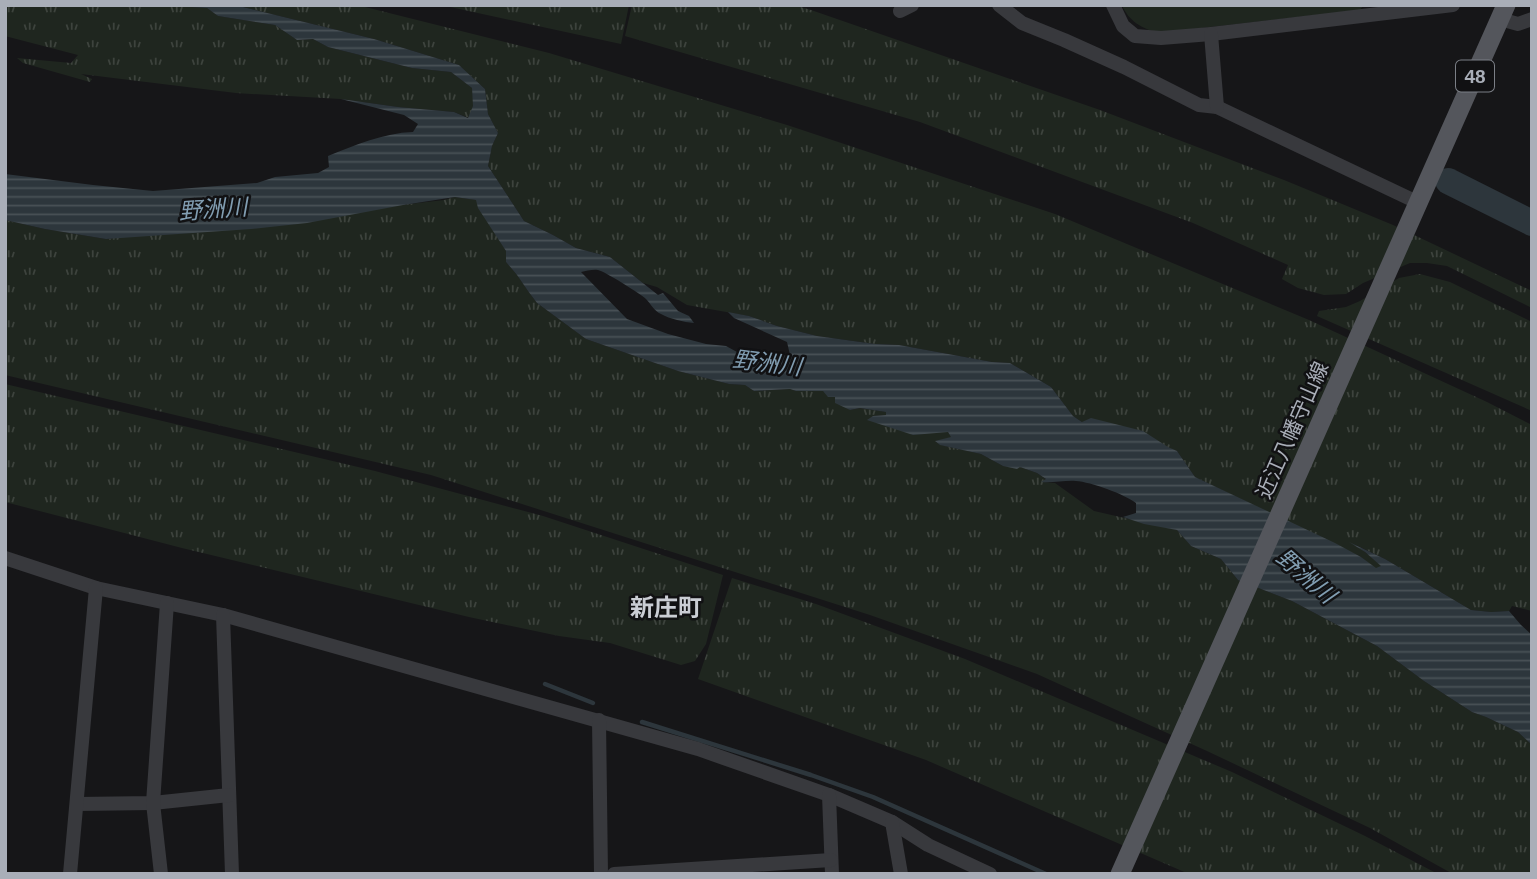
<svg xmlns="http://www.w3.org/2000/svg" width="1537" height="879" viewBox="0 0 1537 879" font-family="Arial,'Noto Sans JP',sans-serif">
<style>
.grass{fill:url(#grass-tufts)}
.pitch{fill:#1f261f}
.water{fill:url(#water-rules)}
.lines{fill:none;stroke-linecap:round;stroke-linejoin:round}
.stream{stroke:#2d363c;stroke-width:4.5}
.river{stroke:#2d363c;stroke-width:26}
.minor{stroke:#38393d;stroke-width:14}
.major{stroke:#54565c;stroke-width:19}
.labels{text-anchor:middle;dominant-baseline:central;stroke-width:5;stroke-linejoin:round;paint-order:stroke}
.shield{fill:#111113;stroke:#7b7f86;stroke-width:2}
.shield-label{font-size:19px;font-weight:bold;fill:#a9aeb8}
.street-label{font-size:21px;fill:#a9aeb8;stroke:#111113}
.water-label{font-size:23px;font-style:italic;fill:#819db1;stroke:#111113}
.quarter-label{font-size:24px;font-weight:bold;fill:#cacdd4;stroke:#111113}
</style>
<defs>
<pattern id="grass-tufts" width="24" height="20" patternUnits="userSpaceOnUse" patternTransform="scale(1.75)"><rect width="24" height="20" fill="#1f261f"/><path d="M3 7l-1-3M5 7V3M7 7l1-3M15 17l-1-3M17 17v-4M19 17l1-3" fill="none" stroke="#3d433d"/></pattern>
<pattern id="water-rules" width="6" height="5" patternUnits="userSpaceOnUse" patternTransform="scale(1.75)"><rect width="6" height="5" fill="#2d363c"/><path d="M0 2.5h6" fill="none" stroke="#495156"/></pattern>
</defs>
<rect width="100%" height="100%" fill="#161618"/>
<g class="grass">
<path d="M 5,5 L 160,5 L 207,8 L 218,16 L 275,25 L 297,40 L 313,39 L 328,47 L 412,68 L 451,72 L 472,88 L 474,106 L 469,118 L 454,112 L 398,107 L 341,99 L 236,93 L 81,74 L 92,79 L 90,82 L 23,63 L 17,58 L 71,63 L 78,55 L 5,36 Z"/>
<path d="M 235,5 L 357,5 L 549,53 L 787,125 L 1055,214 L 1309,320 L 1487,402 L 1532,425 L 1532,611 L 1512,606 L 1509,611 L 1491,612 L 1471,610 L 1385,559 L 1356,545 L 1382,566 L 1376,569 L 1361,557 L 1195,477 L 1177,451 L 1082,422 L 1073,416 L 1051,387 L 1010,363 L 992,362 L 899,345 L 875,344 L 817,336 L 777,326 L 749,316 L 687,305 L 657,287 L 643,283 L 610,257 L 576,248 L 553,235 L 524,221 L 488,166 L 492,146 L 498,133 L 488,114 L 485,89 L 459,65 L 374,39 Z"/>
<path d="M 441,5 L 629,5 L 621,44 Z"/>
<path d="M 632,5 L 794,5 L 811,10 L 1100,110 L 1284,180 L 1393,225 L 1532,291 L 1532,308 L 1447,266 L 1427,263 L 1410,263 L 1363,283 L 1346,294 L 1324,295 L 1298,288 L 1282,279 L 1288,265 L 1193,223 L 920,122 L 625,36 Z"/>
<path d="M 455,197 L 477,200 L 506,251 L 506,262 L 517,275 L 528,291 L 537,303 L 586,339 L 678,371 L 729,384 L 745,385 L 754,391 L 790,389 L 796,391 L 823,391 L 835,397 L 850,410 L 860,408 L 886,412 L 886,415 L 873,416 L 935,432 L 948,432 L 952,437 L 936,442 L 941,445 L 981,454 L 1003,466 L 1020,467 L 1037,473 L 1047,480 L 1043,482 L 1055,483 L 1094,511 L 1177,530 L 1191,546 L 1221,559 L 1238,580 L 1292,601 L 1377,646 L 1424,681 L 1472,712 L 1486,717 L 1518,732 L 1532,745 L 1532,874 L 1453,874 L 1370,828 L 1207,751 L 1037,674 L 870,615 L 431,475 L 5,375 L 5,220 L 45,229 L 106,239 L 444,200 Z"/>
<path d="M 1420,274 L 1450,282 L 1532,322 L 1532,411 L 1317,316 L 1319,311 L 1346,307 L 1360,301 L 1399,278 Z"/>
<path d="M 5,384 L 375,471 L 543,516 L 723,575 L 706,644 L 695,661 L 681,665 L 610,643 L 559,636 L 469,617 L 182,548 L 5,502 Z"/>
<path d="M 732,578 L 816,604 L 965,659 L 1232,772 L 1365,836 L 1438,874 L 1189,874 L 926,760 L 698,679 Z"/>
</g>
<path class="pitch" d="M 1122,5 L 1364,5 L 1360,10 L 1157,33 C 1142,28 1128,21 1122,5 Z"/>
<path class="water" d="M 160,5 L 235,5 L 374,39 L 459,65 L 485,89 L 488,114 L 498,133 L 492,146 L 488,166 L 524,221 L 553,235 L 576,248 L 610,257 L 658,295 L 663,293 L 678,311 L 689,316 L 694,323 C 684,322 670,319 661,314 C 654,311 651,304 646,299 C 641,294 604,271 598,270 C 593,269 586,271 581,272 L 627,319 L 668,334 L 706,344 L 726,346 L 737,352 L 767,357 L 790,355 L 787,342 L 734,318 L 728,312 L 749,316 L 777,326 L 817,336 L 875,344 L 899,345 L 992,362 L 1010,363 L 1051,387 L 1073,416 L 1082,422 L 1091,418 L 1143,431 L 1168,447 L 1177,451 L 1195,477 L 1335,543 L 1361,557 L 1376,568 L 1381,566 L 1365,552 L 1349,542 L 1385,559 L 1471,610 L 1491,612 L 1509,611 L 1521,625 L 1532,635 L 1532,745 L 1518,732 L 1486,717 L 1472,712 L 1424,681 L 1377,646 L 1292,601 L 1238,580 L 1221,559 L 1191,546 L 1177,530 L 1144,524 L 1123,517 L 1136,513 L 1136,503 C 1124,494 1091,482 1076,481 C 1066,480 1053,483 1041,482 L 1046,479 L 1037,473 L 1020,467 L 1017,469 L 1003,466 L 981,454 L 940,445 L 935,441 L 951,437 L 948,432 L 913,435 L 867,420 L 873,416 L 886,415 L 886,412 L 860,408 L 850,410 L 835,403 L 835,397 L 828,397 L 823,391 L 796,391 L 790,389 L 754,391 L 745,385 L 729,384 L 678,371 L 586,339 L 537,303 L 528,291 L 517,275 L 506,262 L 506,251 L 478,208 L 476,200 L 455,197 L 403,205 L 307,223 L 251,229 L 106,239 L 45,229 L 5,220 L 5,174 L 93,185 L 153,191 L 257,183 L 275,177 L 318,173 L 329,167 L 328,156 C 356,145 383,133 413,132 L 418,124 L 404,115 L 341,99 L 398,107 L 454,112 L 468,118 L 473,106 L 472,88 L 451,72 L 412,68 L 328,47 L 313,39 L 297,40 L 275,25 L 218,16 L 207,8 Z"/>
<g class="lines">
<g class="stream">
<path d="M 545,684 L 593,703"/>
<path d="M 642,722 L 811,775 L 873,797 L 1046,874"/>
</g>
<path class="river" d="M 1448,181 L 1532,223"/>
<g class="minor">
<path d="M 999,5 L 1022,23 L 1064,40 L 1124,67 L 1199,105 L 1217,107 L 1419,203"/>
<path d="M 1113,5 L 1123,26 L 1135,36 L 1161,38 L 1211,34 L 1453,5"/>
<path d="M 900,11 L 912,5"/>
<path d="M 1500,19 L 1518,24 L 1532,19"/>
<path d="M 1211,34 L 1217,107"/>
<path d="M 5,558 L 96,588 L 223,615 L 698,749 L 829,795 L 892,822 L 928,845 L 990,874"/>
<path d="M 223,615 L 232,874"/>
<path d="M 599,720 L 601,874"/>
<path d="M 829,795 L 832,874"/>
<path d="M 77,804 L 153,803 L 229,795"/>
<path d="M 892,822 L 901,874"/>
<path d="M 70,874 L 96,588"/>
<path d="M 161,874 L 153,803 L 167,603"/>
<path d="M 614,874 L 831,860"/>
</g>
<path class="major" d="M 1120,874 L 1506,5"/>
</g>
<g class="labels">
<rect class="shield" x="1456" y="60.5" width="38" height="31" rx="5"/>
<g class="shield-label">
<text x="1475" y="76">48</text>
</g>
<g class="street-label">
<text transform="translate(1292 430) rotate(-66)">近江八幡守山線</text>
</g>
<g class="water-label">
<text transform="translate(213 209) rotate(-4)">野洲川</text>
<text transform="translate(767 363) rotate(7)">野洲川</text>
<text transform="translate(1306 576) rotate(41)">野洲川</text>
</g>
<g class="quarter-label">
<text x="666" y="607">新庄町</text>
</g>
</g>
<rect width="1537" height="879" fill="none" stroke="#a9aeb8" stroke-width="14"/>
</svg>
